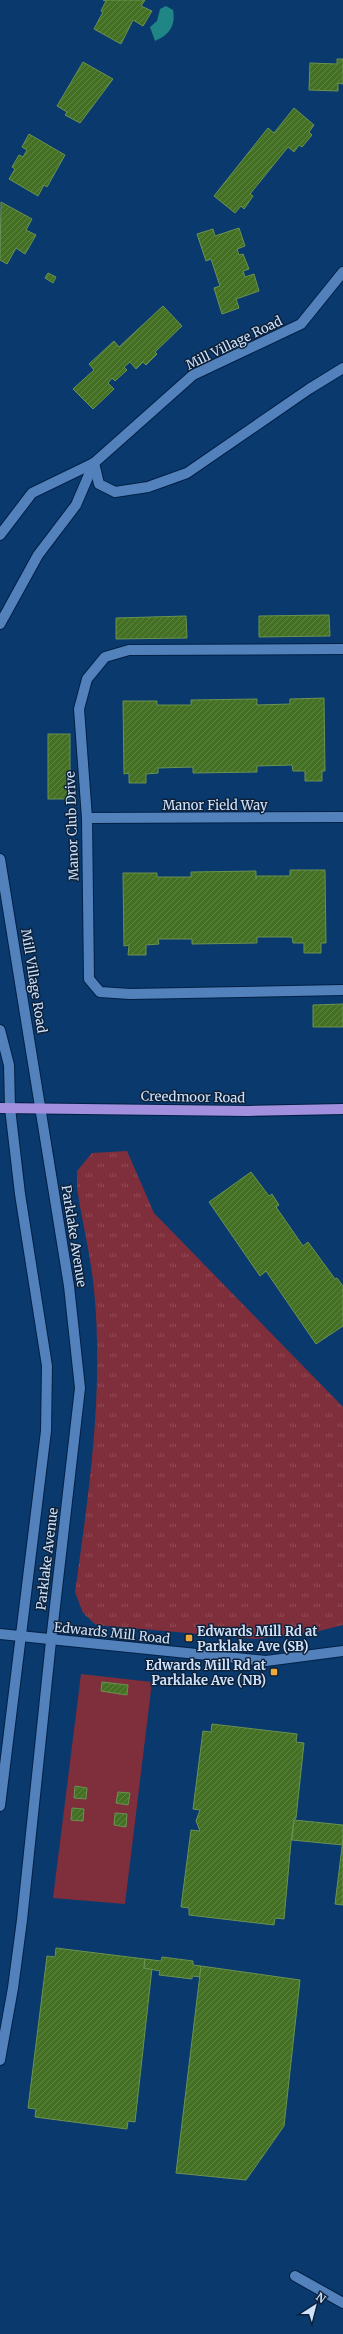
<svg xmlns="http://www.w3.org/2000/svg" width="343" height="2334" viewBox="0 0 343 2334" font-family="Merriweather,serif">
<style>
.grass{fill:url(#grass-tufts)}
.green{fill:#7f2f3b}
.water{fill:#208585}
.building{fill:url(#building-hatch);stroke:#6a9251}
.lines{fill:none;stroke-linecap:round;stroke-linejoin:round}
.minor-casing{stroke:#002046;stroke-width:12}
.primary-casing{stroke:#002046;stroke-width:12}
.minor{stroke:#5381bb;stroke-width:10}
.primary{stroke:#a28fdd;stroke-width:10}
.poi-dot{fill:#eda83b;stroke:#0e2139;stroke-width:1.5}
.labels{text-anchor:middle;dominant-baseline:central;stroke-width:3;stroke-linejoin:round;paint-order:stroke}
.street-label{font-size:13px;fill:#cee2fb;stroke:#0e2139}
.poi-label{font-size:13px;font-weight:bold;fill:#cee2fb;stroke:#0e2139;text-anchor:start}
</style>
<defs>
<pattern id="grass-tufts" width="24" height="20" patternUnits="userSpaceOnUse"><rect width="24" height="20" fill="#7f2f3b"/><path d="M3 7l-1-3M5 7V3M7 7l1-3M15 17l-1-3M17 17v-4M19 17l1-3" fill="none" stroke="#904d58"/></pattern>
<pattern id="building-hatch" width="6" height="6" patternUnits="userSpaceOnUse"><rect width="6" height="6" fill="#447024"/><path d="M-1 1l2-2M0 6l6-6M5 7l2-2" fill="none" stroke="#5e8445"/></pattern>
</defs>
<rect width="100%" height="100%" fill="#09396d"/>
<path class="grass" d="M 127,1151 L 154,1213 L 343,1407 L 343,1625 L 315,1632 L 256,1639 L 96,1625 L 83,1613 L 75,1592 C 89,1493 104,1390 94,1290 C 91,1256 82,1222 77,1188 L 77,1171 L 92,1153 Z"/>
<path class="green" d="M 81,1674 L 152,1682 L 125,1904 L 53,1898 Z"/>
<path class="water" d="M 166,6 L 173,10 C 176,26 169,35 155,41 L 150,27 L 157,21 L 160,9 Z"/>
<g class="building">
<path d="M 103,0 L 145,0 L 141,6 L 152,11 L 143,26 L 133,20 L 121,44 L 94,29 L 103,12 L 101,11 L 106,1 Z"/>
<path d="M 337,59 L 343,59 L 343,84 L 338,83 L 338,91 L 309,90 L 310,63 L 337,64 Z"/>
<path d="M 83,62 L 113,79 L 80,123 L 65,115 L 67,112 L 57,106 Z"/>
<path d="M 294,108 L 314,125 L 309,132 L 312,135 L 302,147 L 299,145 L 294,152 L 288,147 L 250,194 L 253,196 L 244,209 L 241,206 L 235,213 L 214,196 L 268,128 L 274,133 Z"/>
<path d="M 29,134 L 65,155 L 47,187 L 44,185 L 38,196 L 9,179 L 15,169 L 12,167 L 19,155 L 23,157 L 27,150 L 22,147 Z"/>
<path d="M 1,202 L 32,219 L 26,230 L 36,235 L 25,254 L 16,248 L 7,264 L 0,260 Z"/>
<path d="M 239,228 L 245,246 L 237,249 L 239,255 L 243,254 L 249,269 L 243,271 L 245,277 L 254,274 L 259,291 L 236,299 L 239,308 L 222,314 L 214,288 L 220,286 L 211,259 L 206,261 L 197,234 L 213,229 L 215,236 Z"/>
<path d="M 48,273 L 56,277 L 53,283 L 45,278 Z"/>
<path d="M 163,306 L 182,326 L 155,352 L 157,354 L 146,365 L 143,362 L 136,369 L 130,362 L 124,367 L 127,370 L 115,381 L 112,378 L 108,383 L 114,389 L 93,409 L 73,389 L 94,370 L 89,364 L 114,341 L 119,347 Z"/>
<path d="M 329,615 L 330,636 L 259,637 L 259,616 Z"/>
<path d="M 186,616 L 187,638 L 116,639 L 116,618 Z"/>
<path d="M 324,698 L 325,771 L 322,771 L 322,781 L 305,781 L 305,771 L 293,771 L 292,765 L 257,766 L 257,772 L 193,773 L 193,767 L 158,768 L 158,773 L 146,774 L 146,783 L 129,783 L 129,773 L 124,774 L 123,701 L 157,701 L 157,705 L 191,705 L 191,700 L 257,699 L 257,705 L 290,704 L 290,699 Z"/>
<rect x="48" y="734" width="22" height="65"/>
<path d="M 290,870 L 325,870 L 326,943 L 321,943 L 321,953 L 304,953 L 304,943 L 293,943 L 292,937 L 257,937 L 257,943 L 192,944 L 192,939 L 158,939 L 159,944 L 146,945 L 146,955 L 128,955 L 129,945 L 124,946 L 123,873 L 157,873 L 157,877 L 191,877 L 191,872 L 256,871 L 256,879 L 257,876 L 290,876 Z"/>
<path d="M 343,1004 L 343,1027 L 313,1027 L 313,1005 Z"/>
<path d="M 251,1172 L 269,1196 L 272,1194 L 279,1205 L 276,1207 L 303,1246 L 308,1242 L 335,1279 L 337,1278 L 343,1286 L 343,1326 L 316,1344 L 266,1271 L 260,1276 L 209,1202 Z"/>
<path d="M 102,1682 L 128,1685 L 127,1695 L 101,1691 Z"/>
<path d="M 212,1724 L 297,1734 L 296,1742 L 304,1743 L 296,1818 L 294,1820 L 291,1842 L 284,1919 L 275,1918 L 274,1925 L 189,1915 L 189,1908 L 181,1907 L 191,1830 L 200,1831 L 196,1821 L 200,1810 L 193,1809 L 203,1731 L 211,1732 Z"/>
<path d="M 75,1786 L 87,1788 L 86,1799 L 74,1798 Z"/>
<path d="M 118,1792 L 130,1793 L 128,1805 L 116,1803 Z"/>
<path d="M 72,1808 L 84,1809 L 83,1821 L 71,1820 Z"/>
<path d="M 115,1813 L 127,1814 L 126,1827 L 114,1825 Z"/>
<path d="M 294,1820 L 343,1825 L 343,1845 L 292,1840 Z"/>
<path d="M 343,1839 L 343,1905 L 335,1904 Z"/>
<path d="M 56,1948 L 145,1959 L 144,1968 L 152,1968 L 135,2122 L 128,2121 L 127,2129 L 35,2117 L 36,2109 L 28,2108 L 47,1956 L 55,1957 Z"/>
<path d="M 162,1957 L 193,1961 L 193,1965 L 201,1966 L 200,1977 L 192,1976 L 192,1979 L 159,1975 L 160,1971 L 144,1968 L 145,1959 L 161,1961 Z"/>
<path d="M 201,1966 L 300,1980 L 284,2126 L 246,2180 L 176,2173 Z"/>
</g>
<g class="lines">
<defs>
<g id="minor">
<path d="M 94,463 L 99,484 L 115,492 L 148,487 L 187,473 L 309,389 L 343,368"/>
<path d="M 0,535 L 32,493 L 94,463 L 193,375 L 301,324 L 343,272"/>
<path d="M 0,624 L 38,555 L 76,505 L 94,463"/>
<path d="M 343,649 L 129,650 L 105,657 L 87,679 L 79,709 L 87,818 L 89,979 L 100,992 L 130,994 L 343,990"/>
<path d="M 87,818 L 343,817"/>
<path d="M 0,859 L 69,1286 L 80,1388 L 51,1641 L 22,1920 L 13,1988 L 0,2060"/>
<path d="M 0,1030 L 9,1065 L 10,1108 L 20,1194 L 47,1366 L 46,1431 L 0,1806"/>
<path d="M 0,1634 L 266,1661 L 343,1651"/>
<path d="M 295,2276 L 343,2303"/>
</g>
<path id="primary" d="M 0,1108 L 248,1111 L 343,1109"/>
</defs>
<use href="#minor" class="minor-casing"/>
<use href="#primary" class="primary-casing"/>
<use href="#minor" class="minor"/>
<use href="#primary" class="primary"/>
</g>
<g class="poi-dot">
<rect x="185" y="1634" width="8" height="8" rx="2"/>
<rect x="270" y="1668" width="8" height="8" rx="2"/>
</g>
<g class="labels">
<g class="street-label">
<text transform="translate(234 343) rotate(-26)">Mill Village Road</text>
<text x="215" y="805">Manor Field Way</text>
<text transform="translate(72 826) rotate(-92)">Manor Club Drive</text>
<text transform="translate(34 981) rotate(81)">Mill Village Road</text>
<text transform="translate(193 1097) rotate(1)">Creedmoor Road</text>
<text transform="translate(74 1236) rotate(81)">Parklake Avenue</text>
<text transform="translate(47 1559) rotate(-83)">Parklake Avenue</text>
<text transform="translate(112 1633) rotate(6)">Edwards Mill Road</text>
</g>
<g class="poi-label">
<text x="197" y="1631">Edwards Mill Rd at<tspan x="197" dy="15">Parklake Ave (SB)</tspan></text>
<text x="266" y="1665" text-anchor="end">Edwards Mill Rd at<tspan x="266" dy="15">Parklake Ave (NB)</tspan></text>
</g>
</g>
<g transform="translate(315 2306) rotate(36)" stroke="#0e2139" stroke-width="3" paint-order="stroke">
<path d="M0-3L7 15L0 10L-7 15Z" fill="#cee2fb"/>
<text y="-6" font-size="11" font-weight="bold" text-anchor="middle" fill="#cee2fb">N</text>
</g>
</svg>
